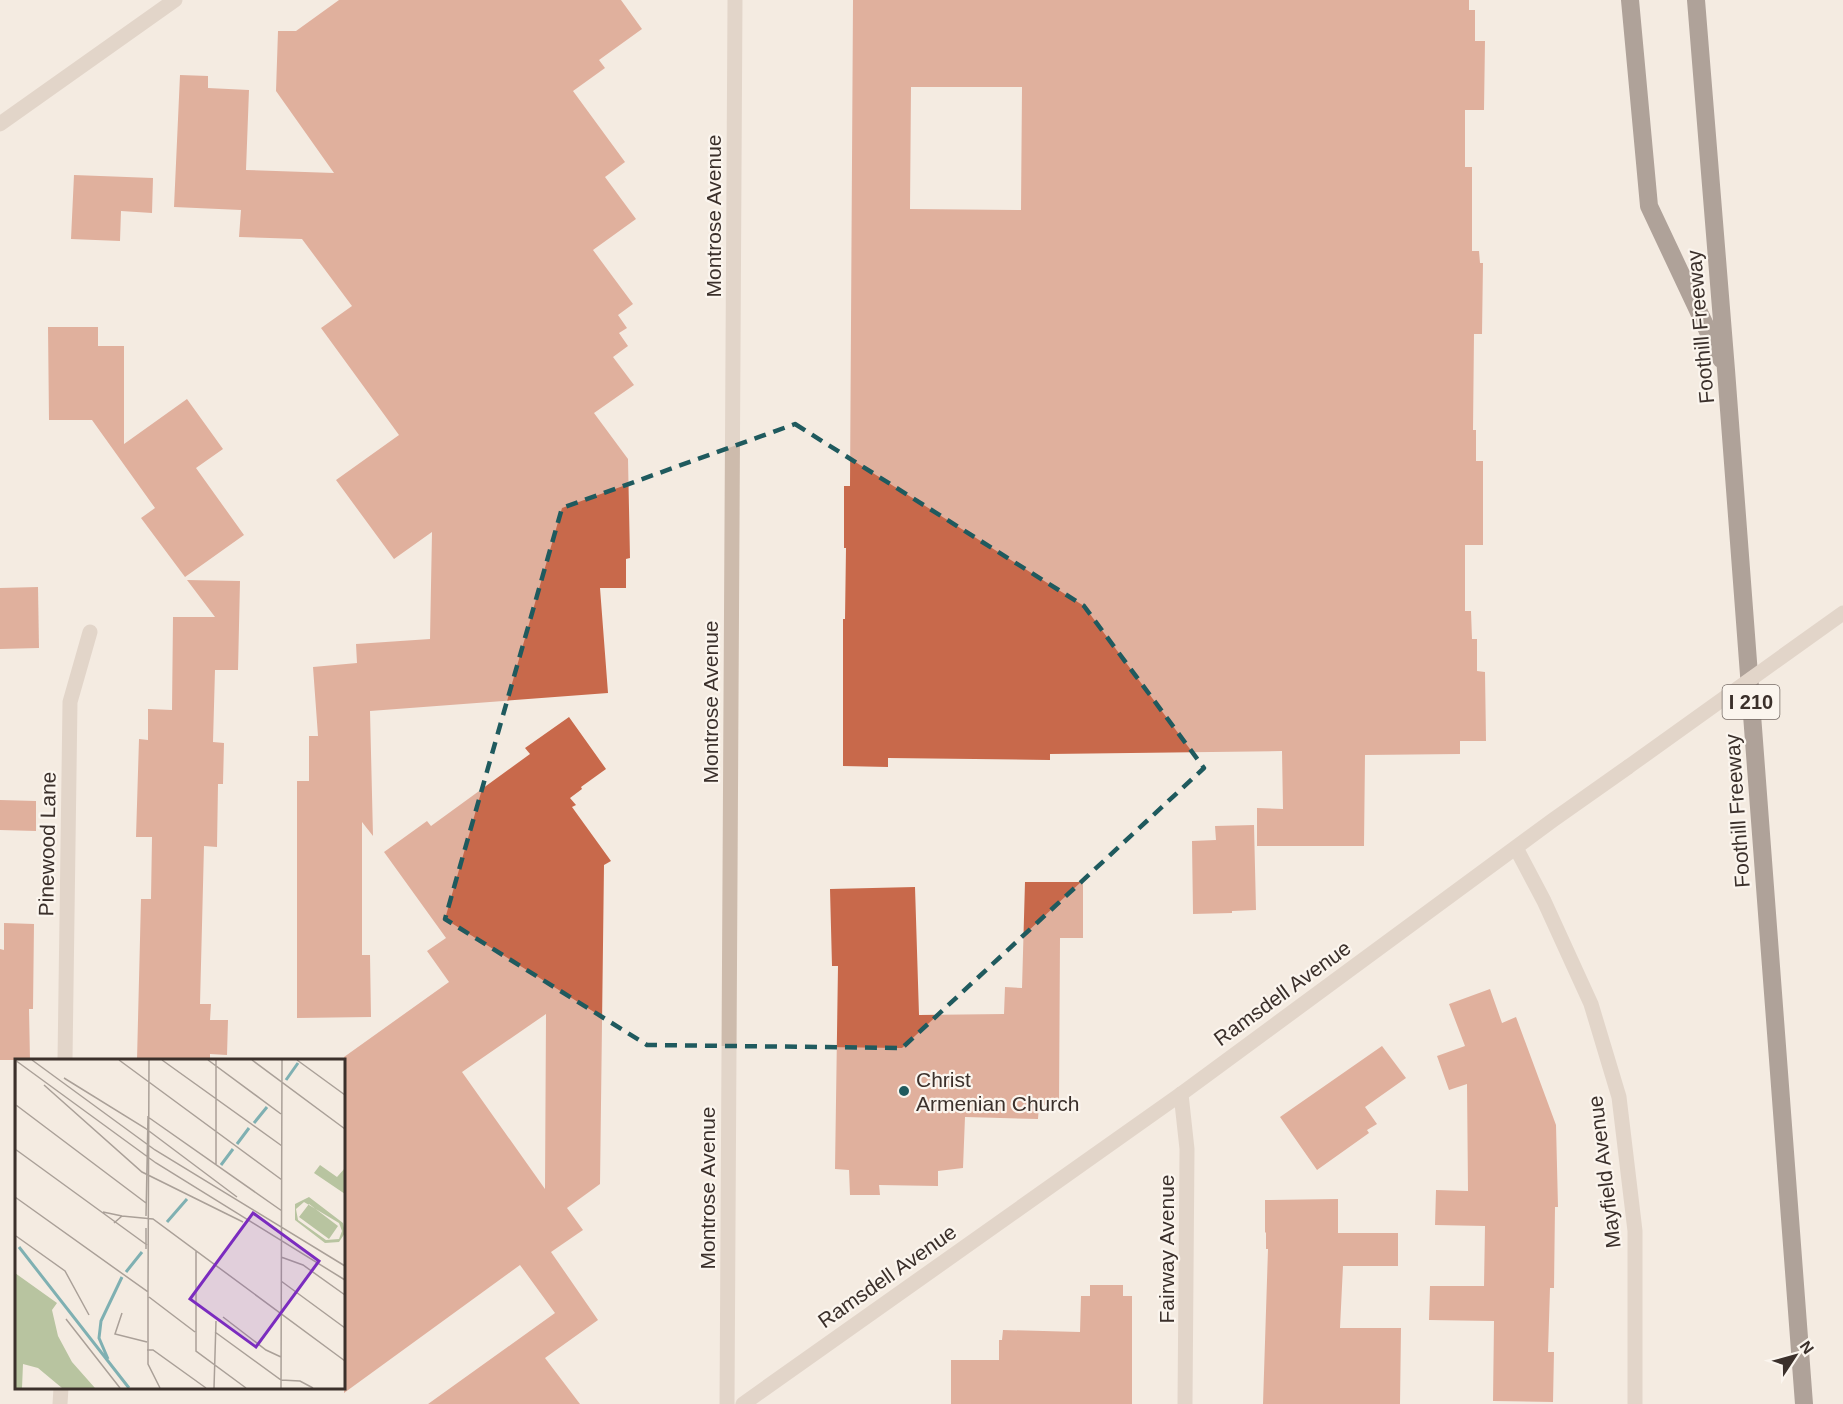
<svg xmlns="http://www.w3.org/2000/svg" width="1843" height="1404" viewBox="0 0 1843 1404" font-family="Helvetica,sans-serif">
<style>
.building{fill:#c8694b;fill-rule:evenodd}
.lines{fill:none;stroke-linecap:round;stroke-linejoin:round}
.minor{stroke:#cdbbac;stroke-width:15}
.tertiary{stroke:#cdbbac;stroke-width:15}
.motorway{stroke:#5c4a42;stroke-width:18}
.tertiary-bridge{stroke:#cdbbac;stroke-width:15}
.marked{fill:none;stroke:#1f5a5e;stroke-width:4.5;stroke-dasharray:12 8;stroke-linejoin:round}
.poi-dot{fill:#1f5a5e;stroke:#fbf5ee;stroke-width:2}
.labels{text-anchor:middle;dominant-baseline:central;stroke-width:4.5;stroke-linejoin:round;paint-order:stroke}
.shield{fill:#fbf5ee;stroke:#756b66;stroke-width:1.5}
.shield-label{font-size:20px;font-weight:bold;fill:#3b302b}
.street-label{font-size:21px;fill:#3b302b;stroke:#fbf5ee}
.poi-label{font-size:21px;fill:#3b302b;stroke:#fbf5ee;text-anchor:start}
.inset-river{fill:none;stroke:#7fb0b2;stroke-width:3}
.inset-road{fill:none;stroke:#aaa098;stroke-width:1.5}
.view{fill:#7b2cbf;fill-opacity:0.15;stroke:#7b2cbf;stroke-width:3}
.inset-edge{fill:none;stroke:#3b302b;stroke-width:3}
</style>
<rect width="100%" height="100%" fill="#f4ebe1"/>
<g class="building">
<path d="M 339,0 L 621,0 L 642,29 L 599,60 L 605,68 L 573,91 L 625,162 L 605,177 L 636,219 L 593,250 L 633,304 L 618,315 L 627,328 L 619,333 L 628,346 L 613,357 L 634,385 L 594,413 L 628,459 L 630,558 L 626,559 L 626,588 L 600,588 L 608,693 L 370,711 L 373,836 L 362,822 L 362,955 L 370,955 L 371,1017 L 297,1018 L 297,781 L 309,781 L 309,736 L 318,736 L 313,667 L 357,663 L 356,644 L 430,639 L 432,532 L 394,559 L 336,480 L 399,435 L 321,328 L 352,306 L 302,239 L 239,237 L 241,210 L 174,207 L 180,75 L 208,76 L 208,88 L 249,90 L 246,170 L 334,173 L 276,91 L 278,31 L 296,31 Z"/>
<path d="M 853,0 L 1469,0 L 1469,10 L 1475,10 L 1475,41 L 1485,41 L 1484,110 L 1465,110 L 1465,167 L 1472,167 L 1472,251 L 1479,251 L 1480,263 L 1483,263 L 1482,334 L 1474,334 L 1473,430 L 1476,430 L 1476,461 L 1483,461 L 1483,545 L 1465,545 L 1465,611 L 1471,611 L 1472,639 L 1477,639 L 1477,671 L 1485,672 L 1486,741 L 1460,741 L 1460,754 L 1365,755 L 1364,846 L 1257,846 L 1257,808 L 1283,809 L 1282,751 L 1050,754 L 1050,760 L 888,758 L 888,767 L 843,766 L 843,619 L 845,619 L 846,548 L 844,548 L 844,486 L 850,486 ZM 911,87 L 1022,87 L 1021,210 L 910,209 Z"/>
<path d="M 74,175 L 153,178 L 152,213 L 121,211 L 120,241 L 71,239 Z"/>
<path d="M 48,327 L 98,327 L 98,346 L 124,346 L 124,444 L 187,399 L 223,449 L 196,468 L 244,535 L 185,577 L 141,518 L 155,508 L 92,420 L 49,420 Z"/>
<path d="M 187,580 L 240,581 L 238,670 L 215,670 L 213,742 L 224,743 L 223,784 L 218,784 L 217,847 L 204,846 L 200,1004 L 211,1004 L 210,1020 L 228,1020 L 227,1055 L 210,1054 L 210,1060 L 137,1060 L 141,899 L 151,899 L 152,837 L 136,837 L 139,739 L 148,740 L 148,709 L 172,710 L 173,617 L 215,617 Z"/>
<path d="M 38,587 L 39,648 L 0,649 L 0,588 Z"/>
<path d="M 569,717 L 606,769 L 581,787 L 582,789 L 570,798 L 576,805 L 572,807 L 611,861 L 604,865 L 600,1184 L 567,1208 L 583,1230 L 551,1252 L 598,1320 L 545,1358 L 580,1404 L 428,1404 L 555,1313 L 520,1265 L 344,1393 L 344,1057 L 449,982 L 427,951 L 446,938 L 384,852 L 427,821 L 431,826 L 530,754 L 525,748 ZM 546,1014 L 545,1189 L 462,1072 Z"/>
<path d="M 0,800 L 36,801 L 36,831 L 0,830 Z"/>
<path d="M 1254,825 L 1256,910 L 1232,911 L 1232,913 L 1193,914 L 1192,841 L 1216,840 L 1215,826 Z"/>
<path d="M 1025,882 L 1083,882 L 1083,938 L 1060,938 L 1059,1105 L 1039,1105 L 1038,1119 L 965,1117 L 963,1168 L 938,1171 L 938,1186 L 879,1185 L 880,1195 L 850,1195 L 849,1170 L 835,1169 L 838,966 L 832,966 L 830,889 L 915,887 L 919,1015 L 1004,1014 L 1005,987 L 1022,988 Z"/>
<path d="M 4,923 L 34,924 L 33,1009 L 29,1009 L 30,1060 L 0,1060 L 0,949 L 4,950 Z"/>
<path d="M 1490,989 L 1502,1023 L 1516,1017 L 1556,1125 L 1558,1207 L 1555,1207 L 1554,1288 L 1550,1288 L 1548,1352 L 1554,1352 L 1553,1402 L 1493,1401 L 1494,1321 L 1429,1320 L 1430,1286 L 1484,1286 L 1485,1226 L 1435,1225 L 1436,1190 L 1468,1191 L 1467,1084 L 1449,1090 L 1437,1056 L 1465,1046 L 1449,1004 Z"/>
<path d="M 1382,1046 L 1406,1078 L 1365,1107 L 1377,1124 L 1367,1130 L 1369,1133 L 1317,1170 L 1280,1117 Z"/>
<path d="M 1338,1199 L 1338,1233 L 1398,1233 L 1398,1266 L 1343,1266 L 1340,1328 L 1401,1328 L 1400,1404 L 1263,1404 L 1268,1249 L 1266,1249 L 1266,1232 L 1265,1233 L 1265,1200 Z"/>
<path d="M 1090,1285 L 1123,1285 L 1123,1296 L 1132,1296 L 1132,1404 L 951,1404 L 951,1360 L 999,1360 L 999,1340 L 1002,1340 L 1003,1330 L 1080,1332 L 1081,1296 L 1090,1296 Z"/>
</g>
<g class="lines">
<g class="minor">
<path d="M 0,124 L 175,0"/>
<path d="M 1516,848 L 1544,901 L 1591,1004 L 1619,1097 L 1635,1231 L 1635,1404"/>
<path d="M 65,1060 L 70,702 L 90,632"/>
<path d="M 1181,1094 L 1187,1149 L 1185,1404"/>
<path d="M 60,1404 L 61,1388"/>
</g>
<g class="tertiary">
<path d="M 727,1404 L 735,0"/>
<path d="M 743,1404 L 1181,1094 L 1553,820 L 1628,767"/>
</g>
<g class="motorway">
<path d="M 1630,0 L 1649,206 L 1721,359"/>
<path d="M 1696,0 L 1726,370 L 1804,1404"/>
</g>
<path class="tertiary-bridge" d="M 1628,767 L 1843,613"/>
</g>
<path d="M0 0H1843V1404H0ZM 795,424 L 1084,606 L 1204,768 L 902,1048 L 647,1045 L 445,919 L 562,508 Z" fill="#f4ebe1" fill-opacity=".55" fill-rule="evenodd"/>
<path class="marked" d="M 795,424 L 1084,606 L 1204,768 L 902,1048 L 647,1045 L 445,919 L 562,508 Z"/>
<circle class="poi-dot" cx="904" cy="1091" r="6"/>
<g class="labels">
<rect class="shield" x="1722.5" y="685" width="57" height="34" rx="4.5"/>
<g class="shield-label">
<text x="1751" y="702">I 210</text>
</g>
<g class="street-label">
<text transform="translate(713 216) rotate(-90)">Montrose Avenue</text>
<text transform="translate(1700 327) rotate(-95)">Foothill Freeway</text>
<text transform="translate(710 702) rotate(-90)">Montrose Avenue</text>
<text transform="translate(1737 811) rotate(-94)">Foothill Freeway</text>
<text transform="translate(47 844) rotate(-89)">Pinewood Lane</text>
<text transform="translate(1282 993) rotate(-36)">Ramsdell Avenue</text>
<text transform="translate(1604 1172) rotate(-97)">Mayfield Avenue</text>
<text transform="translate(707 1188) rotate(-90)">Montrose Avenue</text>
<text transform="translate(1166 1249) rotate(-90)">Fairway Avenue</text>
<text transform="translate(887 1276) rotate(-35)">Ramsdell Avenue</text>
</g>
<g class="poi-label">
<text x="916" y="1079">Christ<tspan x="916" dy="24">Armenian Church</tspan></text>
</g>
</g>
<g transform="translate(15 1059)">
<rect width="330" height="330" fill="#f4ebe1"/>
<path d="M 305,106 L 322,118 L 330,109 L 330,135 L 299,114 ZM 294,138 L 328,164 L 330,174 L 324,183 L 310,184 L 280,161 L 280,145 ZM 289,143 L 324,164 L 327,172 L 324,180 L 311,181 L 283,161 L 281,150 ZM 294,145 L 323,167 L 314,180 L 284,158 ZM 0,214 L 42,244 L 37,251 L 43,277 L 57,303 L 80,329 L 47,329 L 23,309 L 8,305 L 7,329 L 0,329 Z" fill="#b8c4a0" fill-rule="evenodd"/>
<path class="inset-river" d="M 271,21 L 283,4M 239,64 L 252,48M 222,85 L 234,69M 206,106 L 218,90M 152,163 L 172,140M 4,188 L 114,329M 111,213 L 127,193M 93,300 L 84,279 L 86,262 L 107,218"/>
<path class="inset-road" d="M 0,1 L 141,104 L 330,221M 17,1 L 140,91 L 330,207M 104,1 L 267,121M 147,1 L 267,87M 193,1 L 266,55M 237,1 L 330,70M 282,1 L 330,36M 49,19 L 130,69 L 222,138M 29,26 L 127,113 L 228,163M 1,46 L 131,144M 133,58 L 267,152M 0,90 L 132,186M 201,106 L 201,1M 0,138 L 133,233 L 133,305 L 145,329M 88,153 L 107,157M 131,157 L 133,57M 99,164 L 107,157 L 138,160 L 330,302M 1,177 L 50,212 L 74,256M 131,190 L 131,169M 181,192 L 181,292 L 231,329M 0,194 L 1,1M 266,198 L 288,206 L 330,236M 266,222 L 330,269M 133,233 L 134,1M 134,238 L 180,273M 107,254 L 100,275 L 132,283M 208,258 L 251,291 L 266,298M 51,260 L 105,329M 200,273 L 266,321 L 285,322 L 298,329M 132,291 L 138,291 L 191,329M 199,329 L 201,262M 266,329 L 267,1"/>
<path class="view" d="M 238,154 L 304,202 L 241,288 L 175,240 Z"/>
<rect width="330" height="330" class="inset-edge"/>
</g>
<g transform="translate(1795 1356) rotate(54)" stroke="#fbf5ee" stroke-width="4.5" paint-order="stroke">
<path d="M0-4.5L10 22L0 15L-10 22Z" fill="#3b302b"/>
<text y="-9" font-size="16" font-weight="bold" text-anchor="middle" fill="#3b302b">N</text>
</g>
</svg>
